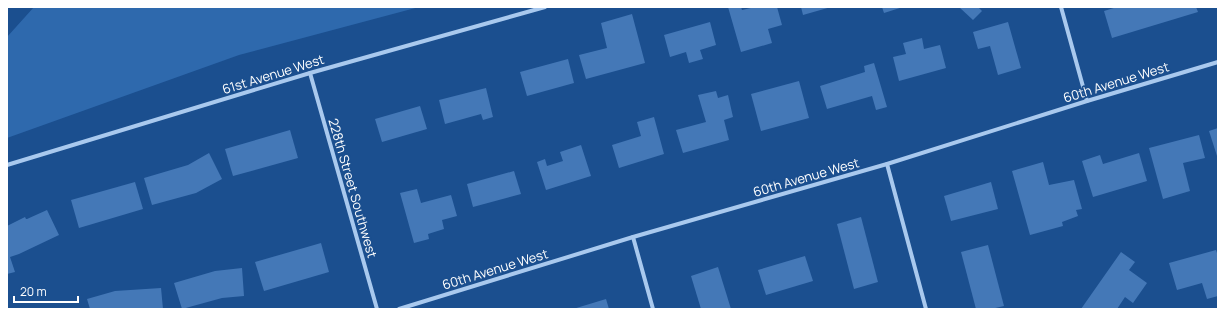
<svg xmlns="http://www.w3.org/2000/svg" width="1225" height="316" viewBox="0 0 1225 316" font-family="Manrope,sans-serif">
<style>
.green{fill:#2e69ad}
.building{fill:#4478b7}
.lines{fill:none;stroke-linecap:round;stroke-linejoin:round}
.street{stroke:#a9c9ee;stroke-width:4}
.labels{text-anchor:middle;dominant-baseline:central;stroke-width:3.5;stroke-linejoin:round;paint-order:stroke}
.street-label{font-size:13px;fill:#fff;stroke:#1b4f8f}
</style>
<rect width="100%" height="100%" fill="#1b4f8f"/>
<path class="green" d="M 34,7 L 419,7 L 239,55 L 7,138 L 7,37 Z"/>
<g class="building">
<path d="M 728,7 L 741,7 L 742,10 L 755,7 L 777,7 L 782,25 L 768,29 L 772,43 L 741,52 Z"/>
<path d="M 801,7 L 831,7 L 803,15 Z"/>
<path d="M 882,7 L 903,7 L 884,13 Z"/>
<path d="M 959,7 L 978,7 L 982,11 L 973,20 Z"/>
<path d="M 1117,7 L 1196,7 L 1198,12 L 1112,38 L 1104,11 Z"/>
<path d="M 632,14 L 645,63 L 586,79 L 579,55 L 607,48 L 601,23 Z"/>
<path d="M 710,22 L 716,45 L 700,50 L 703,59 L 689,63 L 686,52 L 670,57 L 664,35 Z"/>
<path d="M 1008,22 L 1021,68 L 998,75 L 990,46 L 978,49 L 973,32 Z"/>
<path d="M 922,38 L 924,49 L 940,45 L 946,68 L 899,81 L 893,57 L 906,54 L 903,43 Z"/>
<path d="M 568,59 L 574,83 L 527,96 L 520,72 Z"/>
<path d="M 874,63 L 887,107 L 876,110 L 872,96 L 827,109 L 820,86 L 865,72 L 864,66 Z"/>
<path d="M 799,81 L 809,118 L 761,131 L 751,94 Z"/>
<path d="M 486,88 L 493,117 L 483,120 L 481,114 L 445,124 L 439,100 Z"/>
<path d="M 716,91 L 718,98 L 728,95 L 733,117 L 724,120 L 729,140 L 683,153 L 676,130 L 706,122 L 698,95 Z"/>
<path d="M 420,106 L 427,129 L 382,142 L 375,119 Z"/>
<path d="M 654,117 L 664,154 L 619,168 L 612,145 L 641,136 L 637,122 Z"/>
<path d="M 1218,128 L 1218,159 L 1209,131 Z"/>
<path d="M 290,130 L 298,158 L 233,176 L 225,149 Z"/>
<path d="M 1199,135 L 1205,158 L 1183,163 L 1190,191 L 1163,199 L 1149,148 Z"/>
<path d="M 581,145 L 591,176 L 546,190 L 537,162 L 545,159 L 547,166 L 563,161 L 560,152 Z"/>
<path d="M 209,153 L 222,179 L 196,193 L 152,205 L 144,178 L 188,165 Z"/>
<path d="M 1139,153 L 1147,181 L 1093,197 L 1082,161 L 1100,155 L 1103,164 Z"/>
<path d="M 1043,162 L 1049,185 L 1074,180 L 1082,209 L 1076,210 L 1078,216 L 1062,222 L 1063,226 L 1030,235 L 1012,171 Z"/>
<path d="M 514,171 L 521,194 L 473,207 L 467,184 Z"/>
<path d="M 135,182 L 143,209 L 79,228 L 71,200 Z"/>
<path d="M 991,182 L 998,209 L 951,221 L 944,196 Z"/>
<path d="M 417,189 L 421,203 L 451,195 L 457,216 L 442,220 L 444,229 L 428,234 L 429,239 L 414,243 L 400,193 Z"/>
<path d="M 47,210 L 59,235 L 19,254 L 10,257 L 15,272 L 7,274 L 7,226 L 25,217 L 26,219 L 27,219 Z"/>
<path d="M 861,217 L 878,282 L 854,289 L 837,224 Z"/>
<path d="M 321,243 L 329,272 L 264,291 L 255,262 Z"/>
<path d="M 988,245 L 1004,306 L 991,309 L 976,309 L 961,252 Z"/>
<path d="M 1216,250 L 1218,256 L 1218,296 L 1207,299 L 1202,283 L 1177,290 L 1169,263 Z"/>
<path d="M 1121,252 L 1135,262 L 1129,270 L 1147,283 L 1133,303 L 1125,297 L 1117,309 L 1081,309 Z"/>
<path d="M 805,256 L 813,281 L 766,295 L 758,270 Z"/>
<path d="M 718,267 L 731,309 L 701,309 L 691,276 Z"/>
<path d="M 242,268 L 244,296 L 222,298 L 182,309 L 174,283 L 215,271 Z"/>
<path d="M 161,288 L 163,309 L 90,309 L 87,299 L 115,291 Z"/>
<path d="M 606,299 L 609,309 L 573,309 Z"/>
</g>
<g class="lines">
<g class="street">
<path d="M 1061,7 L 1087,101"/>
<path d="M 310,73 L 377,309"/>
<path d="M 887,164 L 926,309"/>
<path d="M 7,165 L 310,73 L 545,7"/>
<path d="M 633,237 L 653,309"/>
<path d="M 399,309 L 633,237 L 887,164 L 1087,101 L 1218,62"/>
</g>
</g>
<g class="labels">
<g class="street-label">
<text transform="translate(273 74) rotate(-17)">61st Avenue West</text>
<text transform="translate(1116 82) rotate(-17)">60th Avenue West</text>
<text transform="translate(806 177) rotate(-16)">60th Avenue West</text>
<text transform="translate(353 188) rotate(74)">228th Street Southwest</text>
<text transform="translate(495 269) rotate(-17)">60th Avenue West</text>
</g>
</g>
<rect width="1225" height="316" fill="none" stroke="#ffffff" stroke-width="16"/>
<path d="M14 296v6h64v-6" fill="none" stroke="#ffffff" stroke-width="2"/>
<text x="20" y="296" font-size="12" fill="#ffffff" stroke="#1b4f8f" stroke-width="3" paint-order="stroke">20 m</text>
</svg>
